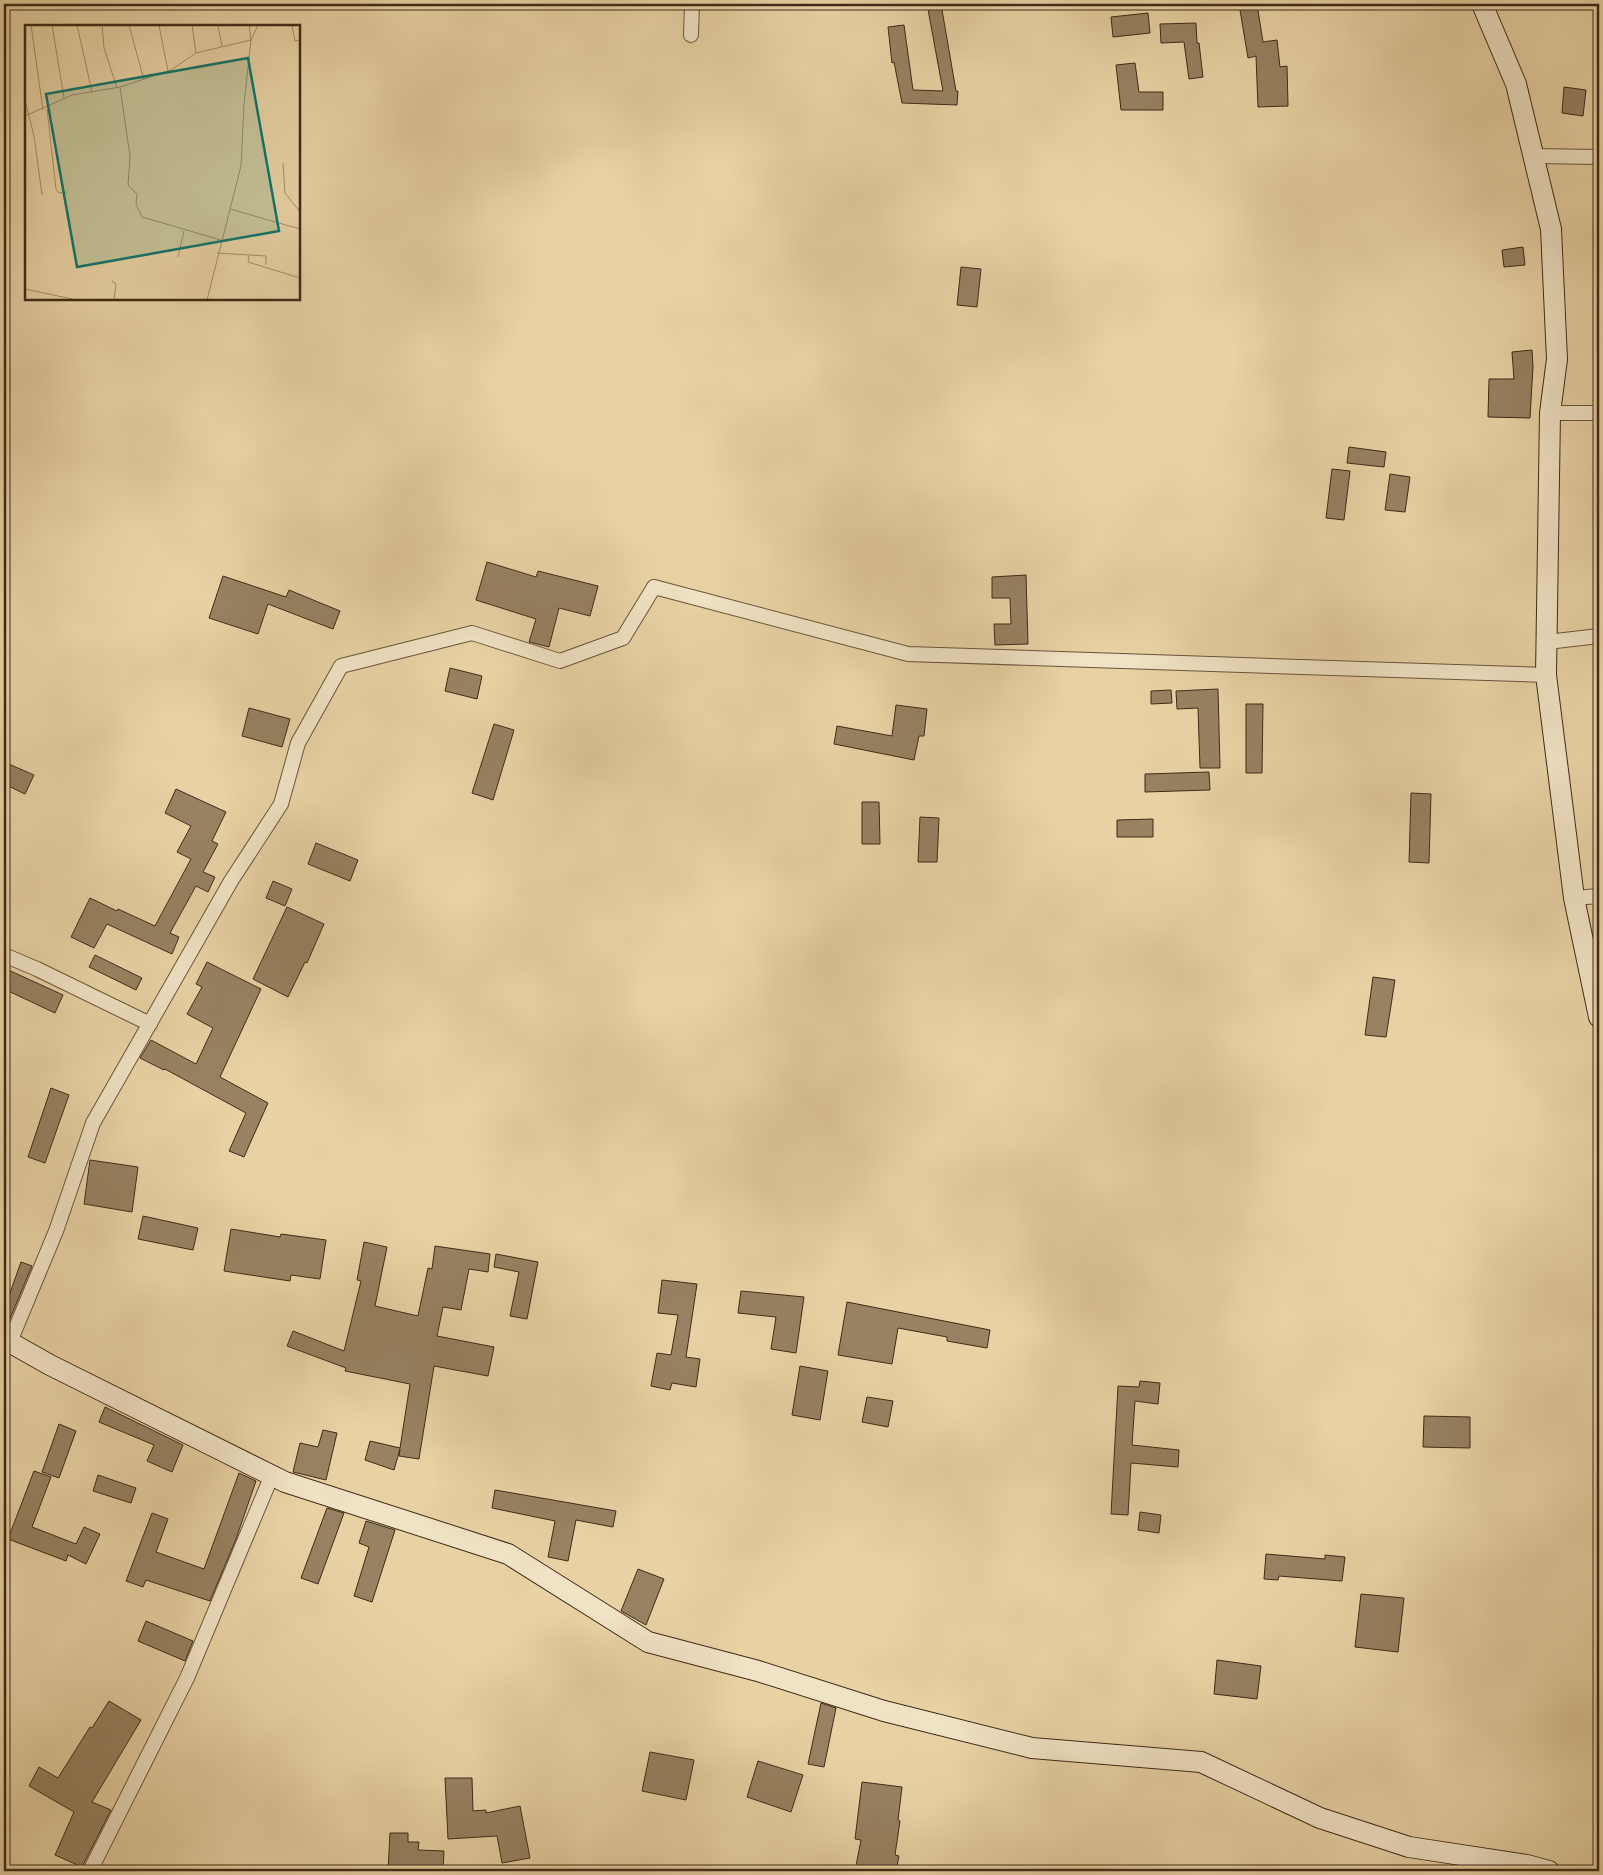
<svg xmlns="http://www.w3.org/2000/svg" width="1603" height="1875" viewBox="0 0 1603 1875" font-family="Alegreya,serif">
<style>
.building{fill:#978261;stroke:#402b18}
.lines{fill:none;stroke-linecap:round;stroke-linejoin:round}
.street-casing{stroke:#6a553b;stroke-width:16}
.secondary-casing{stroke:#402b18;stroke-width:22}
.street{stroke:#f0e2c4;stroke-width:14}
.secondary{stroke:#f0e2c4;stroke-width:20}
.inset-road{fill:none;stroke:#a58f6c;stroke-width:1}
.view{fill:#0f766e;fill-opacity:0.15;stroke:#0f766e;stroke-width:2.5}
.inset-edge{fill:none;stroke:#402b18;stroke-width:2.5}
</style>
<rect width="100%" height="100%" fill="#e8d2a4"/>
<filter id="stains"><feTurbulence type="fractalNoise" baseFrequency=".004" numOctaves="4"/><feColorMatrix values="0 0 0 0 .2 0 0 0 0 .09 0 0 0 0 .02 0 0 0 .5 -.17"/></filter>
<radialGradient id="worn" r=".72"><stop offset=".6" stop-color="#630" stop-opacity="0"/><stop offset="1" stop-color="#630" stop-opacity=".3"/></radialGradient>
<g class="building">
<path d="M 927,4 L 941,4 L 956,91 L 958,91 L 957,105 L 902,103 L 894,62 L 892,63 L 888,27 L 904,25 L 913,90 L 943,91 Z"/>
<path d="M 1239,4 L 1257,4 L 1263,42 L 1277,40 L 1280,67 L 1287,66 L 1288,106 L 1258,107 L 1256,56 L 1248,58 Z"/>
<path d="M 1148,13 L 1150,33 L 1113,37 L 1111,17 Z"/>
<path d="M 1196,23 L 1197,43 L 1199,43 L 1203,77 L 1189,79 L 1184,42 L 1161,43 L 1160,24 Z"/>
<path d="M 1135,63 L 1139,92 L 1163,92 L 1163,110 L 1121,110 L 1116,65 Z"/>
<path d="M 1564,87 L 1586,90 L 1583,116 L 1562,113 Z"/>
<path d="M 1523,247 L 1525,265 L 1504,267 L 1502,250 Z"/>
<path d="M 961,267 L 981,269 L 977,307 L 957,305 Z"/>
<path d="M 1532,350 L 1533,367 L 1530,418 L 1488,417 L 1489,379 L 1514,379 L 1512,352 Z"/>
<path d="M 1349,447 L 1386,452 L 1384,467 L 1347,463 Z"/>
<path d="M 1332,469 L 1350,471 L 1344,520 L 1326,518 Z"/>
<path d="M 1390,474 L 1410,477 L 1405,512 L 1385,510 Z"/>
<path d="M 487,562 L 536,577 L 538,571 L 598,586 L 590,616 L 559,608 L 549,647 L 529,642 L 536,619 L 476,600 Z"/>
<path d="M 1026,575 L 1028,644 L 995,645 L 994,624 L 1011,624 L 1010,598 L 992,598 L 992,577 Z"/>
<path d="M 223,576 L 286,597 L 289,590 L 340,611 L 333,629 L 268,604 L 258,634 L 209,618 Z"/>
<path d="M 450,668 L 482,676 L 477,699 L 445,691 Z"/>
<path d="M 1218,689 L 1220,768 L 1200,768 L 1198,708 L 1177,709 L 1176,691 Z"/>
<path d="M 1171,690 L 1172,703 L 1151,704 L 1151,691 Z"/>
<path d="M 1246,704 L 1263,704 L 1262,773 L 1246,773 Z"/>
<path d="M 896,705 L 927,709 L 924,736 L 919,736 L 914,760 L 834,744 L 837,726 L 892,736 Z"/>
<path d="M 249,708 L 290,719 L 282,747 L 242,736 Z"/>
<path d="M 494,724 L 514,730 L 493,800 L 472,793 Z"/>
<path d="M 4,762 L 34,775 L 25,794 L 4,784 Z"/>
<path d="M 1209,772 L 1210,790 L 1145,792 L 1145,774 Z"/>
<path d="M 176,789 L 226,812 L 212,841 L 218,844 L 203,872 L 215,877 L 208,892 L 196,886 L 170,933 L 179,937 L 172,954 L 107,924 L 94,948 L 71,937 L 90,898 L 117,911 L 118,909 L 155,926 L 191,859 L 177,852 L 191,826 L 165,813 Z"/>
<path d="M 1411,793 L 1431,794 L 1429,863 L 1409,862 Z"/>
<path d="M 862,802 L 879,802 L 880,844 L 862,844 Z"/>
<path d="M 920,817 L 939,818 L 937,862 L 918,862 Z"/>
<path d="M 1153,819 L 1153,837 L 1117,837 L 1117,820 Z"/>
<path d="M 316,843 L 358,860 L 350,881 L 308,864 Z"/>
<path d="M 273,881 L 292,889 L 285,906 L 266,898 Z"/>
<path d="M 287,907 L 324,924 L 307,963 L 305,962 L 288,997 L 253,979 Z"/>
<path d="M 95,955 L 142,978 L 136,990 L 89,967 Z"/>
<path d="M 207,962 L 261,989 L 220,1077 L 268,1103 L 244,1157 L 229,1151 L 246,1113 L 165,1069 L 164,1070 L 140,1058 L 151,1040 L 196,1064 L 213,1028 L 187,1014 L 202,987 L 196,984 Z"/>
<path d="M 4,968 L 63,995 L 55,1013 L 4,989 Z"/>
<path d="M 1373,977 L 1395,980 L 1386,1037 L 1365,1035 Z"/>
<path d="M 51,1088 L 69,1095 L 45,1163 L 28,1157 Z"/>
<path d="M 90,1160 L 138,1167 L 132,1212 L 84,1204 Z"/>
<path d="M 143,1216 L 198,1228 L 193,1250 L 138,1239 Z"/>
<path d="M 231,1229 L 280,1237 L 281,1234 L 326,1240 L 320,1279 L 291,1275 L 290,1281 L 224,1271 Z"/>
<path d="M 364,1242 L 387,1247 L 375,1306 L 418,1316 L 428,1268 L 432,1269 L 435,1246 L 490,1254 L 488,1272 L 469,1269 L 461,1310 L 443,1307 L 437,1336 L 494,1347 L 488,1376 L 434,1366 L 419,1459 L 399,1456 L 400,1449 L 394,1470 L 365,1460 L 370,1441 L 400,1448 L 410,1384 L 345,1371 L 346,1368 L 287,1346 L 293,1331 L 344,1351 L 361,1281 L 357,1280 Z"/>
<path d="M 496,1254 L 538,1262 L 527,1319 L 510,1316 L 519,1272 L 494,1267 Z"/>
<path d="M 21,1262 L 32,1266 L 6,1328 L 4,1327 L 4,1310 Z"/>
<path d="M 662,1280 L 697,1284 L 686,1357 L 700,1359 L 696,1387 L 672,1383 L 670,1390 L 651,1386 L 657,1353 L 671,1355 L 678,1315 L 658,1313 Z"/>
<path d="M 741,1291 L 804,1297 L 796,1353 L 771,1349 L 776,1317 L 738,1313 Z"/>
<path d="M 847,1302 L 990,1330 L 987,1348 L 947,1341 L 947,1337 L 898,1328 L 892,1364 L 838,1355 Z"/>
<path d="M 800,1366 L 828,1371 L 820,1420 L 792,1415 Z"/>
<path d="M 1140,1381 L 1160,1383 L 1158,1404 L 1135,1401 L 1132,1445 L 1179,1450 L 1178,1467 L 1131,1463 L 1128,1515 L 1111,1514 L 1118,1386 L 1139,1387 Z"/>
<path d="M 867,1397 L 893,1401 L 888,1427 L 862,1422 Z"/>
<path d="M 105,1407 L 183,1445 L 172,1472 L 147,1461 L 154,1445 L 99,1422 Z"/>
<path d="M 1424,1416 L 1470,1417 L 1470,1448 L 1423,1447 Z"/>
<path d="M 59,1424 L 76,1431 L 59,1478 L 42,1472 Z"/>
<path d="M 323,1430 L 337,1433 L 326,1480 L 293,1472 L 300,1443 L 318,1447 Z"/>
<path d="M 34,1471 L 51,1477 L 32,1527 L 76,1544 L 84,1527 L 100,1534 L 86,1564 L 68,1555 L 66,1561 L 8,1539 Z"/>
<path d="M 239,1473 L 256,1481 L 236,1539 L 210,1601 L 146,1580 L 143,1587 L 126,1581 L 152,1513 L 168,1519 L 156,1552 L 204,1569 Z"/>
<path d="M 98,1475 L 136,1488 L 131,1503 L 93,1491 Z"/>
<path d="M 495,1490 L 616,1511 L 613,1527 L 576,1520 L 568,1561 L 548,1557 L 555,1521 L 492,1508 Z"/>
<path d="M 327,1508 L 344,1513 L 318,1584 L 301,1578 Z"/>
<path d="M 1140,1512 L 1161,1515 L 1159,1533 L 1138,1530 Z"/>
<path d="M 366,1521 L 395,1530 L 372,1602 L 354,1596 L 369,1547 L 359,1543 Z"/>
<path d="M 1266,1554 L 1325,1559 L 1325,1555 L 1345,1557 L 1342,1581 L 1279,1576 L 1278,1580 L 1264,1579 Z"/>
<path d="M 638,1569 L 664,1579 L 646,1625 L 621,1611 Z"/>
<path d="M 1361,1594 L 1404,1598 L 1398,1652 L 1355,1647 Z"/>
<path d="M 146,1621 L 193,1641 L 185,1661 L 138,1641 Z"/>
<path d="M 1217,1660 L 1261,1666 L 1257,1699 L 1214,1694 Z"/>
<path d="M 109,1701 L 141,1720 L 92,1802 L 111,1810 L 82,1867 L 55,1855 L 74,1812 L 29,1786 L 39,1767 L 58,1778 L 90,1727 L 92,1728 Z"/>
<path d="M 821,1703 L 836,1708 L 824,1767 L 808,1764 Z"/>
<path d="M 650,1752 L 694,1760 L 686,1800 L 642,1791 Z"/>
<path d="M 758,1761 L 803,1775 L 791,1812 L 747,1797 Z"/>
<path d="M 445,1778 L 472,1778 L 473,1811 L 486,1810 L 486,1813 L 520,1806 L 530,1858 L 502,1863 L 497,1836 L 448,1839 Z"/>
<path d="M 862,1782 L 902,1787 L 898,1820 L 900,1821 L 895,1855 L 899,1856 L 896,1871 L 855,1871 L 861,1840 L 855,1839 Z"/>
<path d="M 390,1833 L 408,1833 L 408,1842 L 419,1842 L 418,1850 L 444,1851 L 443,1871 L 388,1871 Z"/>
</g>
<g class="lines">
<defs>
<g id="street">
<path d="M 691,35 L 692,4"/>
<path d="M 1533,156 L 1599,157"/>
<path d="M 1550,413 L 1599,413"/>
<path d="M 1547,642 L 1599,636"/>
<path d="M 1574,898 L 1599,896"/>
<path d="M 4,955 L 37,969 L 150,1024"/>
<path d="M 10,1342 L 56,1231 L 93,1123 L 231,881 L 281,804 L 298,743 L 341,666 L 472,633 L 560,661 L 623,638 L 654,587 L 908,654 L 1546,675"/>
<path d="M 90,1871 L 187,1678 L 272,1475"/>
</g>
<g id="secondary">
<path d="M 1482,4 L 1516,84 L 1551,229 L 1557,359 L 1550,413 L 1546,675 L 1574,898 L 1599,1017"/>
<path d="M 4,1339 L 50,1365 L 285,1482 L 508,1554 L 648,1642 L 758,1671 L 884,1711 L 1032,1748 L 1201,1762 L 1320,1818 L 1409,1847 L 1527,1865 L 1549,1871"/>
</g>
</defs>
<use href="#street" class="street-casing"/>
<use href="#secondary" class="secondary-casing"/>
<use href="#street" class="street"/>
<use href="#secondary" class="secondary"/>
</g>
<g transform="translate(25 25)">
<rect width="275" height="275" fill="#e8d2a4"/>
<path class="inset-road" d="M 6,0 L 18,85M 27,0 L 39,73M 52,0 L 67,67M 77,0 L 79,23 L 92,63M 104,0 L 119,55M 134,0 L 143,46M 167,0 L 171,28M 193,0 L 197,21M 267,0 L 270,16 L 275,15M 95,62 L 105,131 L 103,160 L 112,169 L 111,179 L 117,192 L 196,215M 0,75 L 9,111 L 17,170M 22,84 L 31,164 L 34,168 L 42,167M 0,91 L 47,70 L 95,62 L 146,45 L 171,28 L 226,15 L 224,0M 258,138 L 260,168 L 275,187M 205,184 L 275,204M 192,228 L 241,231 L 241,240M 224,231 L 223,237 L 275,253M 153,232 L 159,206M 87,256 L 91,259 L 89,275M 0,264 L 52,275M 182,275 L 216,141 L 219,79 L 226,15 L 233,0"/>
<path class="view" d="M 223,33 L 254,206 L 52,242 L 21,69 Z"/>
<rect width="275" height="275" class="inset-edge"/>
</g>
<rect width="1603" height="1875" fill="none" stroke="#e8d2a4" stroke-width="20"/>
<rect x="5" y="5" width="1593" height="1865" fill="none" stroke="#402b18" stroke-width="2.5"/>
<rect x="10" y="10" width="1583" height="1855" fill="none" stroke="#402b18"/>
<rect width="100%" height="100%" filter="url(#stains)"/>
<rect width="100%" height="100%" fill="url(#worn)"/>
</svg>
